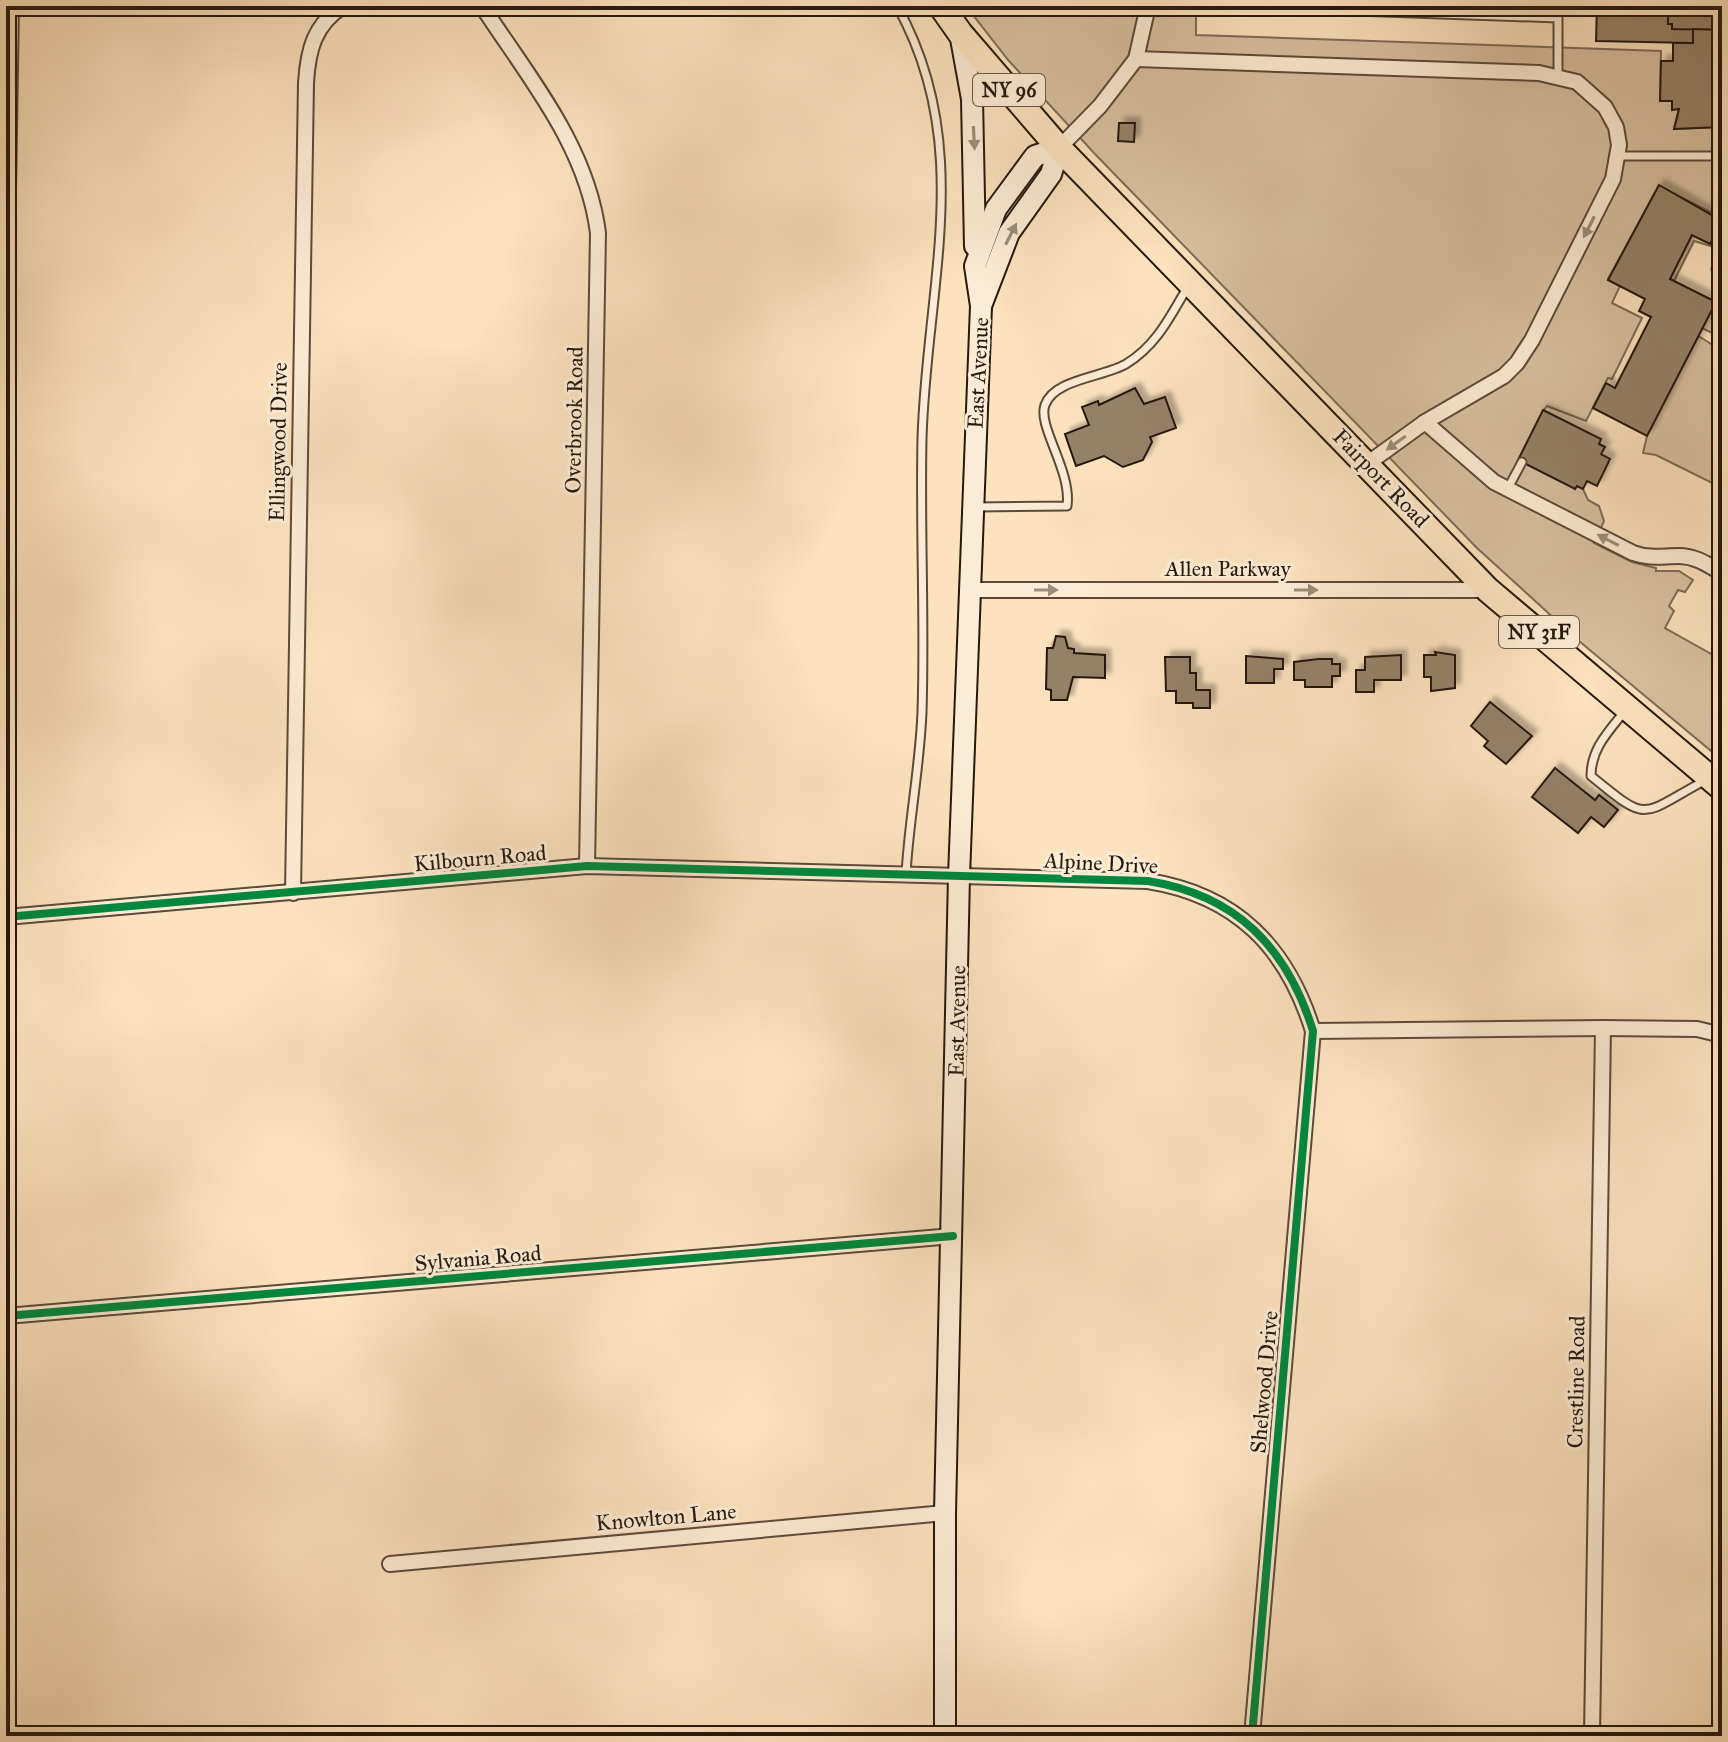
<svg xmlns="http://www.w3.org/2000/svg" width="1728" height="1742" viewBox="0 0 1728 1742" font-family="'IM FELL Great Primer',serif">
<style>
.green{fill:#d8c0a0;stroke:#7f6c56;stroke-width:2}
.building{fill:#958168;stroke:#26180b;stroke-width:2;filter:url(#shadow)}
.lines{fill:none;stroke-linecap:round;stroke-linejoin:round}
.service-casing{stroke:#5c4a38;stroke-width:11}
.minor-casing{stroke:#5c4a38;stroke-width:18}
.secondary-casing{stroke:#26180b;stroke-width:24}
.primary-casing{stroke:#26180b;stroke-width:28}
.service{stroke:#fdecd5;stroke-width:7}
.minor{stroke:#fdecd5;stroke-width:14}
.secondary{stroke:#fdecd5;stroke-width:20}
.primary{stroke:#fce2be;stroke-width:24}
.cycleway-casing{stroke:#fdecd5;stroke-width:13}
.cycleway{stroke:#00873e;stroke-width:8}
.oneway{fill:#9c8d7a}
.labels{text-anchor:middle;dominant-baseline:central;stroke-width:6;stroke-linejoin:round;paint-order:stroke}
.shield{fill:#fdecd5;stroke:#665848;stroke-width:2}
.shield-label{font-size:20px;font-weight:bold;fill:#26180b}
.street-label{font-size:22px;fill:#26180b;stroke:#fdecd5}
</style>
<defs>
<filter id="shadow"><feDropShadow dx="5.5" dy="-5.5" stdDeviation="2" flood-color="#0004"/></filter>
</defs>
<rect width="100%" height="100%" fill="#fce2be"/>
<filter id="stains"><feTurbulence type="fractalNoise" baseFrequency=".0025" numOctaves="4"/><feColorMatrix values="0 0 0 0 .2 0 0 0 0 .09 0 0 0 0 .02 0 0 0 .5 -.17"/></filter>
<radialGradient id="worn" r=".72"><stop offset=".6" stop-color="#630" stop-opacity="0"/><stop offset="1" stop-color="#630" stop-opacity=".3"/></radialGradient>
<g class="green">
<path d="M 966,6 L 1182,6 L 1182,14 L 1196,15 L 1196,35 L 1661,51 L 1660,100 L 1672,101 L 1672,109 L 1679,109 L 1674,129 L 1722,127 L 1722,218 L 1659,186 L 1608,279 L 1620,286 L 1612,303 L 1642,318 L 1612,379 L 1608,378 L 1586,421 L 1547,406 L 1543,411 L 1575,489 L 1577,486 L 1583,489 L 1588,500 L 1599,506 L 1604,521 L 1594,543 L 1632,562 L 1656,568 L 1656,571 L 1679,571 L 1693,580 L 1685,592 L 1678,590 L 1669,606 L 1674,611 L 1665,628 L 1722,660 L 1722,760 L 1579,641 L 1477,548 L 1095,154 L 1009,61 Z"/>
<path d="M 1722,221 L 1722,238 L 1717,248 L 1694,241 L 1674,281 L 1670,279 L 1692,235 L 1710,244 Z"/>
<path d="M 1722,289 L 1722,338 L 1702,328 Z"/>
<path d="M 1697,335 L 1722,351 L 1722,488 L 1656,455 L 1643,453 L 1647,436 Z"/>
</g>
<g class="building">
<path d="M 1597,6 L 1668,6 L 1668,24 L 1672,24 L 1672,29 L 1693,29 L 1693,43 L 1596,41 Z"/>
<path d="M 1668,6 L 1722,6 L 1722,30 L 1672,29 L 1672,24 L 1668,24 Z"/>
<path d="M 1693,29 L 1722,30 L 1722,127 L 1674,129 L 1679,109 L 1672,110 L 1672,101 L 1660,101 L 1661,61 L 1673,61 L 1673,43 L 1693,43 Z"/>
<path d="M 1119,123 L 1135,123 L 1134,142 L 1118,141 Z"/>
<path d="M 1659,185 L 1722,221 L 1710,244 L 1692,235 L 1670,279 L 1716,302 L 1647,436 L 1593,408 L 1606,383 L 1615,388 L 1651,317 L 1639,311 L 1645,299 L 1608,280 Z"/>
<path d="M 1135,388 L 1144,404 L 1165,397 L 1176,428 L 1150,437 L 1152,442 L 1143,460 L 1123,467 L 1104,456 L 1076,466 L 1065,434 L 1089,425 L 1082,407 L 1098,401 L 1099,405 Z"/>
<path d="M 1543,410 L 1601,439 L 1599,444 L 1605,447 L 1601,454 L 1610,459 L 1597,486 L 1587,481 L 1583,489 L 1577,486 L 1575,489 L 1518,460 Z"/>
<path d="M 1056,636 L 1065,637 L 1068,648 L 1074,649 L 1074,653 L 1105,655 L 1105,678 L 1073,677 L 1067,700 L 1051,700 L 1051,690 L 1046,689 L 1047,648 L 1053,648 Z"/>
<path d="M 1435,652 L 1455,655 L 1455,688 L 1431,691 L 1431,677 L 1424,677 L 1424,655 L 1436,655 Z"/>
<path d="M 1401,655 L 1401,680 L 1374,680 L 1374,692 L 1356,692 L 1356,670 L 1365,670 L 1365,657 Z"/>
<path d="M 1246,656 L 1283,659 L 1283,669 L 1274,669 L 1274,683 L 1246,683 Z"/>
<path d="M 1165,657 L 1190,657 L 1190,673 L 1196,673 L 1196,690 L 1210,690 L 1210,708 L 1193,708 L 1193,703 L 1176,703 L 1176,691 L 1166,691 Z"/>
<path d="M 1319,659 L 1332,659 L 1332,664 L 1340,664 L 1340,676 L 1332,676 L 1332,687 L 1305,687 L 1305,680 L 1294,680 L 1294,662 Z"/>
<path d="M 1490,702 L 1532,736 L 1506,764 L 1484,746 L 1488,741 L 1471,726 Z"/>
<path d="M 1555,768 L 1595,800 L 1599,795 L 1618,810 L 1604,827 L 1591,817 L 1578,833 L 1532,797 Z"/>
</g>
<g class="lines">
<defs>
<g id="service">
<path d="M 897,6 C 976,147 926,288 922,439 C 920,530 925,621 922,712 C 920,766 909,820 906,874"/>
<path d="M 1215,6 L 1558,18 L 1558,77"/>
<path d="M 1619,156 L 1722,156"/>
<path d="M 1716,269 L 1722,256"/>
<path d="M 1507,490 L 1522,462"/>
<path d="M 974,507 L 1067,506 C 1072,471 1037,426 1045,405 C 1054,379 1104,377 1126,364 C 1156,346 1170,317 1187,288"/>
<path d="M 1624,712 C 1608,732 1591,749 1591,776 C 1650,824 1639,816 1704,781"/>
</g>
<g id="minor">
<path d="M 482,6 C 529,78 587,146 598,233 L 587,866"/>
<path d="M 1136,59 L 1539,73 L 1577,82 L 1605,107 L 1616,127 L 1619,145 L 1613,179 L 1532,340 L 1517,363 L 1504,376 L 1425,422 L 1367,464"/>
<path d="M 1059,148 L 1100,106 L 1136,59 L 1148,6"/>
<path d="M 6,314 L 11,6"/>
<path d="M 1425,422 L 1494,482 L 1633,553 C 1650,559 1662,556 1679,556 C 1696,556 1708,565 1722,573"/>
<path d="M 968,590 L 1487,590"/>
<path d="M 293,893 L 306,83 C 308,50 314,25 343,6"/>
<path d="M 6,917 L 587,866 L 1148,881 C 1236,895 1287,947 1313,1031 L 1252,1736"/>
<path d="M 1313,1031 L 1603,1028 L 1697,1029 L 1722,1035"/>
<path d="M 6,1316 L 953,1236"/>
<path d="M 390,1564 L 945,1513"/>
<path d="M 1592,1736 L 1603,1028"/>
</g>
<g id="secondary">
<path d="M 960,33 L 972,99 L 975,246"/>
<path d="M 981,306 L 1009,233 L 1051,174 L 1059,148"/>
<path d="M 945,1736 L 945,1513 L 959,876 L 981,306 L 975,266 L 996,209 L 1035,156 L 1059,148"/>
</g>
<path id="primary" d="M 941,6 L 960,33 L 1059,148 L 1488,590 L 1722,788"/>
</defs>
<use href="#service" class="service-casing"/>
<use href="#minor" class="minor-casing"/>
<use href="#secondary" class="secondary-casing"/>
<use href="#primary" class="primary-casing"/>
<use href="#service" class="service"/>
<use href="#minor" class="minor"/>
<use href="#secondary" class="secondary"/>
<use href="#primary" class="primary"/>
<defs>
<g id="cycleway">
<path d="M 6,917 L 587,866 L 1148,881 C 1236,895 1287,947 1313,1031 L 1252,1736"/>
<path d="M 6,1316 L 953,1236"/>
</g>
</defs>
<use href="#cycleway" class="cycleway-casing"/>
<use href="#cycleway" class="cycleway"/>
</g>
<defs><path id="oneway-solid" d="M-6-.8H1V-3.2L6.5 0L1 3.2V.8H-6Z" transform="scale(2)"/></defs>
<g class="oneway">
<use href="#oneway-solid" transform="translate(974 138) rotate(87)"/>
<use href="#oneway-solid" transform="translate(1589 227) rotate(117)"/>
<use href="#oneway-solid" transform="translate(1011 234) rotate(-63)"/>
<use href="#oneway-solid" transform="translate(1396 443) rotate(144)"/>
<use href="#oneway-solid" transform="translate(1608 540) rotate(-153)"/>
<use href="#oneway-solid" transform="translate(1046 590)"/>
<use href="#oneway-solid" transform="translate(1306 590)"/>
</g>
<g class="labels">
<g class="shield">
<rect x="973" y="74" width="72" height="32" rx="6"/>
<rect x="1499" y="616" width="80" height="32" rx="6"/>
</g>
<g class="shield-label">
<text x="1009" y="90">NY 96</text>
<text x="1539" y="632">NY 31F</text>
</g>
<g class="street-label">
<text transform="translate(978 373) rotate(-87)">East Avenue</text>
<text transform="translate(574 420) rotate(-89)">Overbrook Road</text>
<text transform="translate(278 442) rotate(-89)">Ellingwood Drive</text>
<text transform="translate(1381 478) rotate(46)">Fairport Road</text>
<text x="1228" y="568">Allen Parkway</text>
<text transform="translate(480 858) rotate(-5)">Kilbourn Road</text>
<text transform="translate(1101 863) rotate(3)">Alpine Drive</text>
<text transform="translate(957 1021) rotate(-89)">East Avenue</text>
<text transform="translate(478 1258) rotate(-5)">Sylvania Road</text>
<text transform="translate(1264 1382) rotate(-85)">Shelwood Drive</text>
<text transform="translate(1576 1382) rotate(-89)">Crestline Road</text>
<text transform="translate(666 1517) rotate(-5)">Knowlton Lane</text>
</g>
</g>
<rect width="1728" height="1742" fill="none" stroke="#fce2be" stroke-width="32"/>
<rect x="8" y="8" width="1712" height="1726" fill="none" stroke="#26180b" stroke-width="4"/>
<rect x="16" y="16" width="1696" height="1710" fill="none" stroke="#26180b" stroke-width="2"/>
<rect width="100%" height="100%" filter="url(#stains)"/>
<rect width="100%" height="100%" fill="url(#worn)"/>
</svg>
